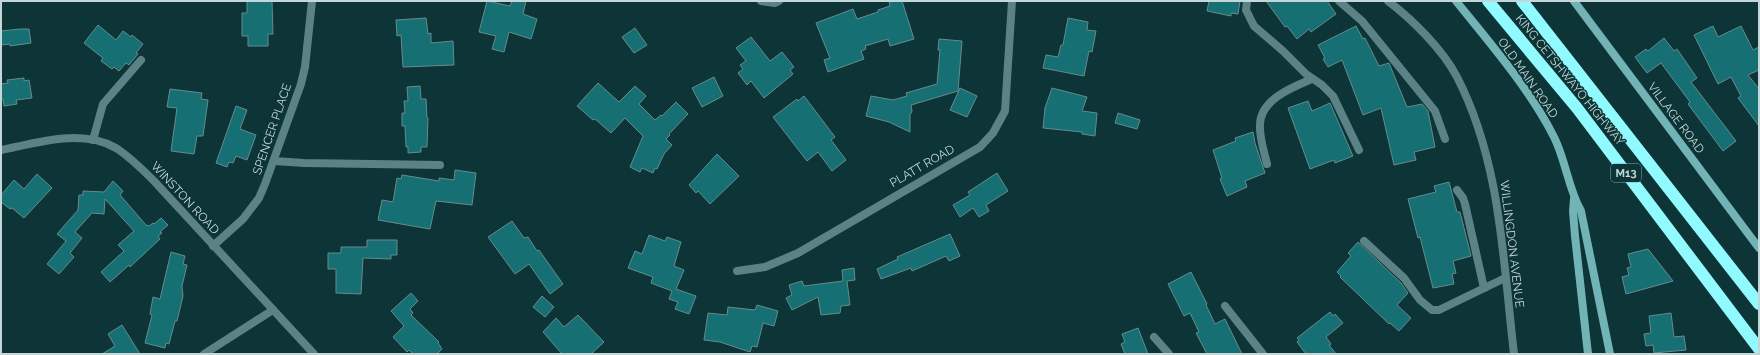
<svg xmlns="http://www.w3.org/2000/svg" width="1760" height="355" viewBox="0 0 1760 355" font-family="Raleway,sans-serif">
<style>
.building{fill:#166f72;stroke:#658c8d}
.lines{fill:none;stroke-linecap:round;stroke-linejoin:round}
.street{stroke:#5b8284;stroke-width:8}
.secondary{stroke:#72b3b6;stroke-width:8}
.highway{stroke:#91faff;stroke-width:12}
.labels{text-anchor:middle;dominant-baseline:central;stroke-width:3;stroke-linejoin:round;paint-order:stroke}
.shield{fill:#0d3436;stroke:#8ca6a7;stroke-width:1}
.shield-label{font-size:11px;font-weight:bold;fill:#c3d7d8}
.street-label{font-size:12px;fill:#c3d7d8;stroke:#0d3436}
</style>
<rect width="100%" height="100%" fill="#0d3436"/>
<g class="building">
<path d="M 247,1 L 272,1 L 273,34 L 268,34 L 268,46 L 248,46 L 248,36 L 242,36 L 242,13 L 247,13 Z"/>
<path d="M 487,1 L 510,6 L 512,1 L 526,1 L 523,14 L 537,19 L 531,39 L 509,32 L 504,52 L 492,49 L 496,36 L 479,32 Z"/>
<path d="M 889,1 L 902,1 L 914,39 L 890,46 L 888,39 L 865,46 L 866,49 L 861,51 L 864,59 L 828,72 L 824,60 L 830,58 L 816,23 L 853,9 L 857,19 L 878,12 L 878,10 L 890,6 Z"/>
<path d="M 1209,1 L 1240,1 L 1238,14 L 1231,13 L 1231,16 L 1207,11 Z"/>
<path d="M 1266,1 L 1327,1 L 1336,14 L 1311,32 L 1309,29 L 1297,39 L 1287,26 L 1285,27 Z"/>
<path d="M 426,18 L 428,34 L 431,33 L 431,43 L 453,41 L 454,65 L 403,67 L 401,35 L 397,36 L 396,20 Z"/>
<path d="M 1068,18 L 1088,22 L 1087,30 L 1096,31 L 1092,52 L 1089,51 L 1084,76 L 1043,68 L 1046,55 L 1058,57 L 1061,45 L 1063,45 Z"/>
<path d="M 98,25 L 116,40 L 123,31 L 131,37 L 132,35 L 143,44 L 136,53 L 138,54 L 129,65 L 126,63 L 119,71 L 114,67 L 112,69 L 101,61 L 103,58 L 84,43 Z"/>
<path d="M 1356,26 L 1363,39 L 1365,38 L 1379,66 L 1389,63 L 1407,107 L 1422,104 L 1428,111 L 1435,147 L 1414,152 L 1416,160 L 1394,165 L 1381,108 L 1363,115 L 1342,60 L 1328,67 L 1323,59 L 1325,58 L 1318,45 Z"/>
<path d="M 1713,26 L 1718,37 L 1741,26 L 1753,50 L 1759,47 L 1759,70 L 1748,75 L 1759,89 L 1759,126 L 1738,98 L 1741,96 L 1731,77 L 1718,84 L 1694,35 Z"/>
<path d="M 635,28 L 647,45 L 634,53 L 622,37 Z"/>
<path d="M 20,29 L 29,29 L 31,43 L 10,46 L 10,44 L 1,45 L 1,31 Z"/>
<path d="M 751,37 L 770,61 L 782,52 L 794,67 L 790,70 L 793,74 L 764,98 L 751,81 L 747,85 L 738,73 L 743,69 L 740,65 L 746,61 L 736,48 Z"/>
<path d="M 1664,38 L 1674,51 L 1677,49 L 1697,78 L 1691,82 L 1736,141 L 1723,151 L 1688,104 L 1690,102 L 1661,63 L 1647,73 L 1635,57 L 1646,49 L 1648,51 Z"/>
<path d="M 939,39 L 962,41 L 958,91 L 911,105 L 912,111 L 910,115 L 910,132 L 889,122 L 866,116 L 871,96 L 893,100 L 907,96 L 906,93 L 937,84 L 940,50 L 938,50 Z"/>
<path d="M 714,77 L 723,96 L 702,107 L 692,88 Z"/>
<path d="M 24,78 L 24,81 L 29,80 L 32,98 L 16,100 L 17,104 L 4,106 L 3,99 L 1,99 L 1,84 L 8,83 L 7,80 Z"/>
<path d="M 598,83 L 619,102 L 635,86 L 646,96 L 639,104 L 655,120 L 661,115 L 662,116 L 676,102 L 688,114 L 669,134 L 670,135 L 666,139 L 672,145 L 664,154 L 657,169 L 655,168 L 653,173 L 642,168 L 640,172 L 630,167 L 643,136 L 625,118 L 611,133 L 595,119 L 593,120 L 577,106 Z"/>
<path d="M 420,86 L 421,99 L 426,99 L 427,118 L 428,118 L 427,147 L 421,147 L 421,152 L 408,153 L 408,147 L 406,147 L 405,126 L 402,126 L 402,113 L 405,113 L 404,101 L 408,101 L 407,87 Z"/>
<path d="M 960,88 L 977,96 L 967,117 L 950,110 Z"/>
<path d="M 1052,88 L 1087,97 L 1082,111 L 1097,113 L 1095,136 L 1082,134 L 1082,132 L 1043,128 L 1045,108 Z"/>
<path d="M 170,89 L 202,93 L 201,99 L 208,100 L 203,136 L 197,136 L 194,154 L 171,151 L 177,108 L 167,107 Z"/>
<path d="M 804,96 L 835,137 L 831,140 L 846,160 L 832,171 L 818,152 L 807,161 L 773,117 L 797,99 L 798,101 Z"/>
<path d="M 1308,101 L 1312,111 L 1330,103 L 1353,156 L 1335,163 L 1334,160 L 1310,169 L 1288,108 Z"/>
<path d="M 236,106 L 247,110 L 240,129 L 256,135 L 247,160 L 236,156 L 233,163 L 229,162 L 227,167 L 216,163 Z"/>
<path d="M 1118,113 L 1140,120 L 1137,129 L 1115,123 Z"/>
<path d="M 1253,132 L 1255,143 L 1265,173 L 1245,181 L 1247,187 L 1227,196 L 1220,179 L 1222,178 L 1213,150 L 1236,141 L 1235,138 Z"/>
<path d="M 717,154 L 739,176 L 710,204 L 698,191 L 696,193 L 689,185 Z"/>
<path d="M 455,170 L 476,173 L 472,205 L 436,201 L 430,229 L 378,220 L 382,200 L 393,202 L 397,178 L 401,179 L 402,175 L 439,181 L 439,178 L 454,180 Z"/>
<path d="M 997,173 L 1008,191 L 986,205 L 989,211 L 979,217 L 973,208 L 960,217 L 953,205 L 970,195 L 968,192 Z"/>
<path d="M 37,174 L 52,188 L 24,218 L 12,208 L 10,209 L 1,202 L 1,195 L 14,180 L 24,189 Z"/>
<path d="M 113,181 L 123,191 L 120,195 L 146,225 L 149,226 L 153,223 L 154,224 L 161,218 L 168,225 L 160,232 L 162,233 L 158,236 L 160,239 L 130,267 L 129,265 L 110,282 L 101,272 L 124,251 L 118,245 L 134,231 L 105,199 L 104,214 L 92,213 L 75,232 L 82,238 L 70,253 L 74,257 L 59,274 L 47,264 L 66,241 L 57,234 L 78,210 L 79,195 L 83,195 L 83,191 L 104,192 Z"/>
<path d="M 1449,182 L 1457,212 L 1460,212 L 1471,256 L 1453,261 L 1456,273 L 1452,274 L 1454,284 L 1433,288 L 1420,237 L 1418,238 L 1408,199 L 1436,192 L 1434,186 Z"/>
<path d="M 512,221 L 524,238 L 528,237 L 537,251 L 539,250 L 563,284 L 550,294 L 529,264 L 515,274 L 488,237 Z"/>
<path d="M 950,234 L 960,256 L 949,261 L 946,256 L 912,271 L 911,268 L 881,279 L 877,269 L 898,259 L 897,257 Z"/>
<path d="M 649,235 L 665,241 L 667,237 L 681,242 L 674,266 L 684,270 L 676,289 L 696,296 L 689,314 L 675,309 L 678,302 L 669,299 L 672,291 L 651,283 L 653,277 L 628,268 L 635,251 L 642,254 Z"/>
<path d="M 367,240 L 397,240 L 397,255 L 391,255 L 391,259 L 363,258 L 361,294 L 336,293 L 336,269 L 328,269 L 328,253 L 341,253 L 341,247 L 367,247 Z"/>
<path d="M 1358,242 L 1401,283 L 1408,293 L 1397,305 L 1411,318 L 1399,331 L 1390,323 L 1389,324 L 1340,277 L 1341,276 L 1337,272 L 1351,256 L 1348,253 Z"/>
<path d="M 1648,249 L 1673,281 L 1626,294 L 1622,277 L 1629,275 L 1627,268 L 1631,267 L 1628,254 Z"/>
<path d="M 171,252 L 185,256 L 183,264 L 187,265 L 182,286 L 183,296 L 177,321 L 175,321 L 169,344 L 166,343 L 165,348 L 145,343 L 152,315 L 150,314 L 153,297 L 160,299 Z"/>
<path d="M 854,268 L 855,280 L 847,281 L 850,305 L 841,306 L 840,313 L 821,315 L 818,297 L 792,310 L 786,298 L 792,295 L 789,285 L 802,281 L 804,286 L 843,281 L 842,270 Z"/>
<path d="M 1191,272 L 1207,304 L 1206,305 L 1215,324 L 1225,319 L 1242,354 L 1207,354 L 1196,333 L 1199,332 L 1190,313 L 1184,316 L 1168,284 Z"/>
<path d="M 411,293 L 418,301 L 410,309 L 413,313 L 411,315 L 439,342 L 438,343 L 442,349 L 437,354 L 413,354 L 409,350 L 407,352 L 393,337 L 404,326 L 391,311 Z"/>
<path d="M 542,296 L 554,307 L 545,317 L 533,307 Z"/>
<path d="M 757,305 L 778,311 L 774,326 L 763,323 L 757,347 L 752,346 L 750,352 L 720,342 L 704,340 L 708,313 L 727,315 L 728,307 L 755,310 Z"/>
<path d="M 1330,312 L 1333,316 L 1335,314 L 1343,323 L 1326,337 L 1331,344 L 1329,345 L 1336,354 L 1306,354 L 1297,342 L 1299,340 L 1297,338 Z"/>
<path d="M 1671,313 L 1674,337 L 1684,336 L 1686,350 L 1654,353 L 1653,345 L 1646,346 L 1644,334 L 1651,333 L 1649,316 Z"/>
<path d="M 578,315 L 604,342 L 591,354 L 562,354 L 543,332 L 556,318 L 564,327 Z"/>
<path d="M 122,325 L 140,354 L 102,354 L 115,346 L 108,334 Z"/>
<path d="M 1138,328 L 1148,354 L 1125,354 L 1121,344 L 1125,342 L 1122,334 Z"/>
</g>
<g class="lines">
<g class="street">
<path d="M 761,1 L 775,3 L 779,1"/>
<path d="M 1247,1 L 1246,10 L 1254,26 L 1283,51 L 1306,74 L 1322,85 L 1333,96 L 1359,150"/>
<path d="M 1339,1 L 1362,21 L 1435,111 L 1445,139"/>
<path d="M 1388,1 C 1413,20 1443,50 1457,77 C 1501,162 1503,261 1514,354"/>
<path d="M 93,140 L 103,104 L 141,60"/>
<path d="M 1,150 C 36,143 82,128 116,148 C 130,157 142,169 154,181 L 314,354"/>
<path d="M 274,161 L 304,163 L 440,165"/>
<path d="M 1267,164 C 1264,151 1259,137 1260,124 C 1261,99 1293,87 1312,79"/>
<path d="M 1457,190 L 1463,198 L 1465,204 L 1484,288"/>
<path d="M 1364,241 L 1404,278 L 1420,300 L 1432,310 L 1439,310 L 1505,278"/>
<path d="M 213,246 L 243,219 L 259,198 L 265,184 L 301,84 L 305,67 L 312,1"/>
<path d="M 737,271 L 765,267 L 798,253 L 980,147 L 993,133 L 1005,111 L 1012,1"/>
<path d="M 1225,306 L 1263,354"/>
<path d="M 1154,337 L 1169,354"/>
<path d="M 204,354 L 273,310"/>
</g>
<g class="secondary">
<path d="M 1456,1 C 1490,43 1529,88 1554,137 C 1566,161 1568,188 1581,211 L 1610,354"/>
<path d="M 1574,1 L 1759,248"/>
<path d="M 1574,199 L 1573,211 L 1575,236 L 1588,354"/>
</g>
<g class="highway">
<path d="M 1488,1 L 1577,108 L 1759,349"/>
<path d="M 1522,1 L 1759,304"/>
</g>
</g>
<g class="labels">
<rect class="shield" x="1611" y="164" width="30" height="18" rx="3"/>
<g class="shield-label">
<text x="1626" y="173">M13</text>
</g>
<g class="street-label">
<text transform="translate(1528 78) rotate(55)">OLD MAIN ROAD</text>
<text transform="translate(1570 80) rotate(51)">KING CETSHWAYO HIGHWAY</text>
<text transform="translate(1676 118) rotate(53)">VILLAGE ROAD</text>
<text transform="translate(272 129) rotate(-71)">SPENCER PLACE</text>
<text transform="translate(922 166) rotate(-30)">PLATT ROAD</text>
<text transform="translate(185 198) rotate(47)">WINSTON ROAD</text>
<text transform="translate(1512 244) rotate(83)">WILLINGDON AVENUE</text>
</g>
</g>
<rect width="1760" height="355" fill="none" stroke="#c3d7d8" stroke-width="4"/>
</svg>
